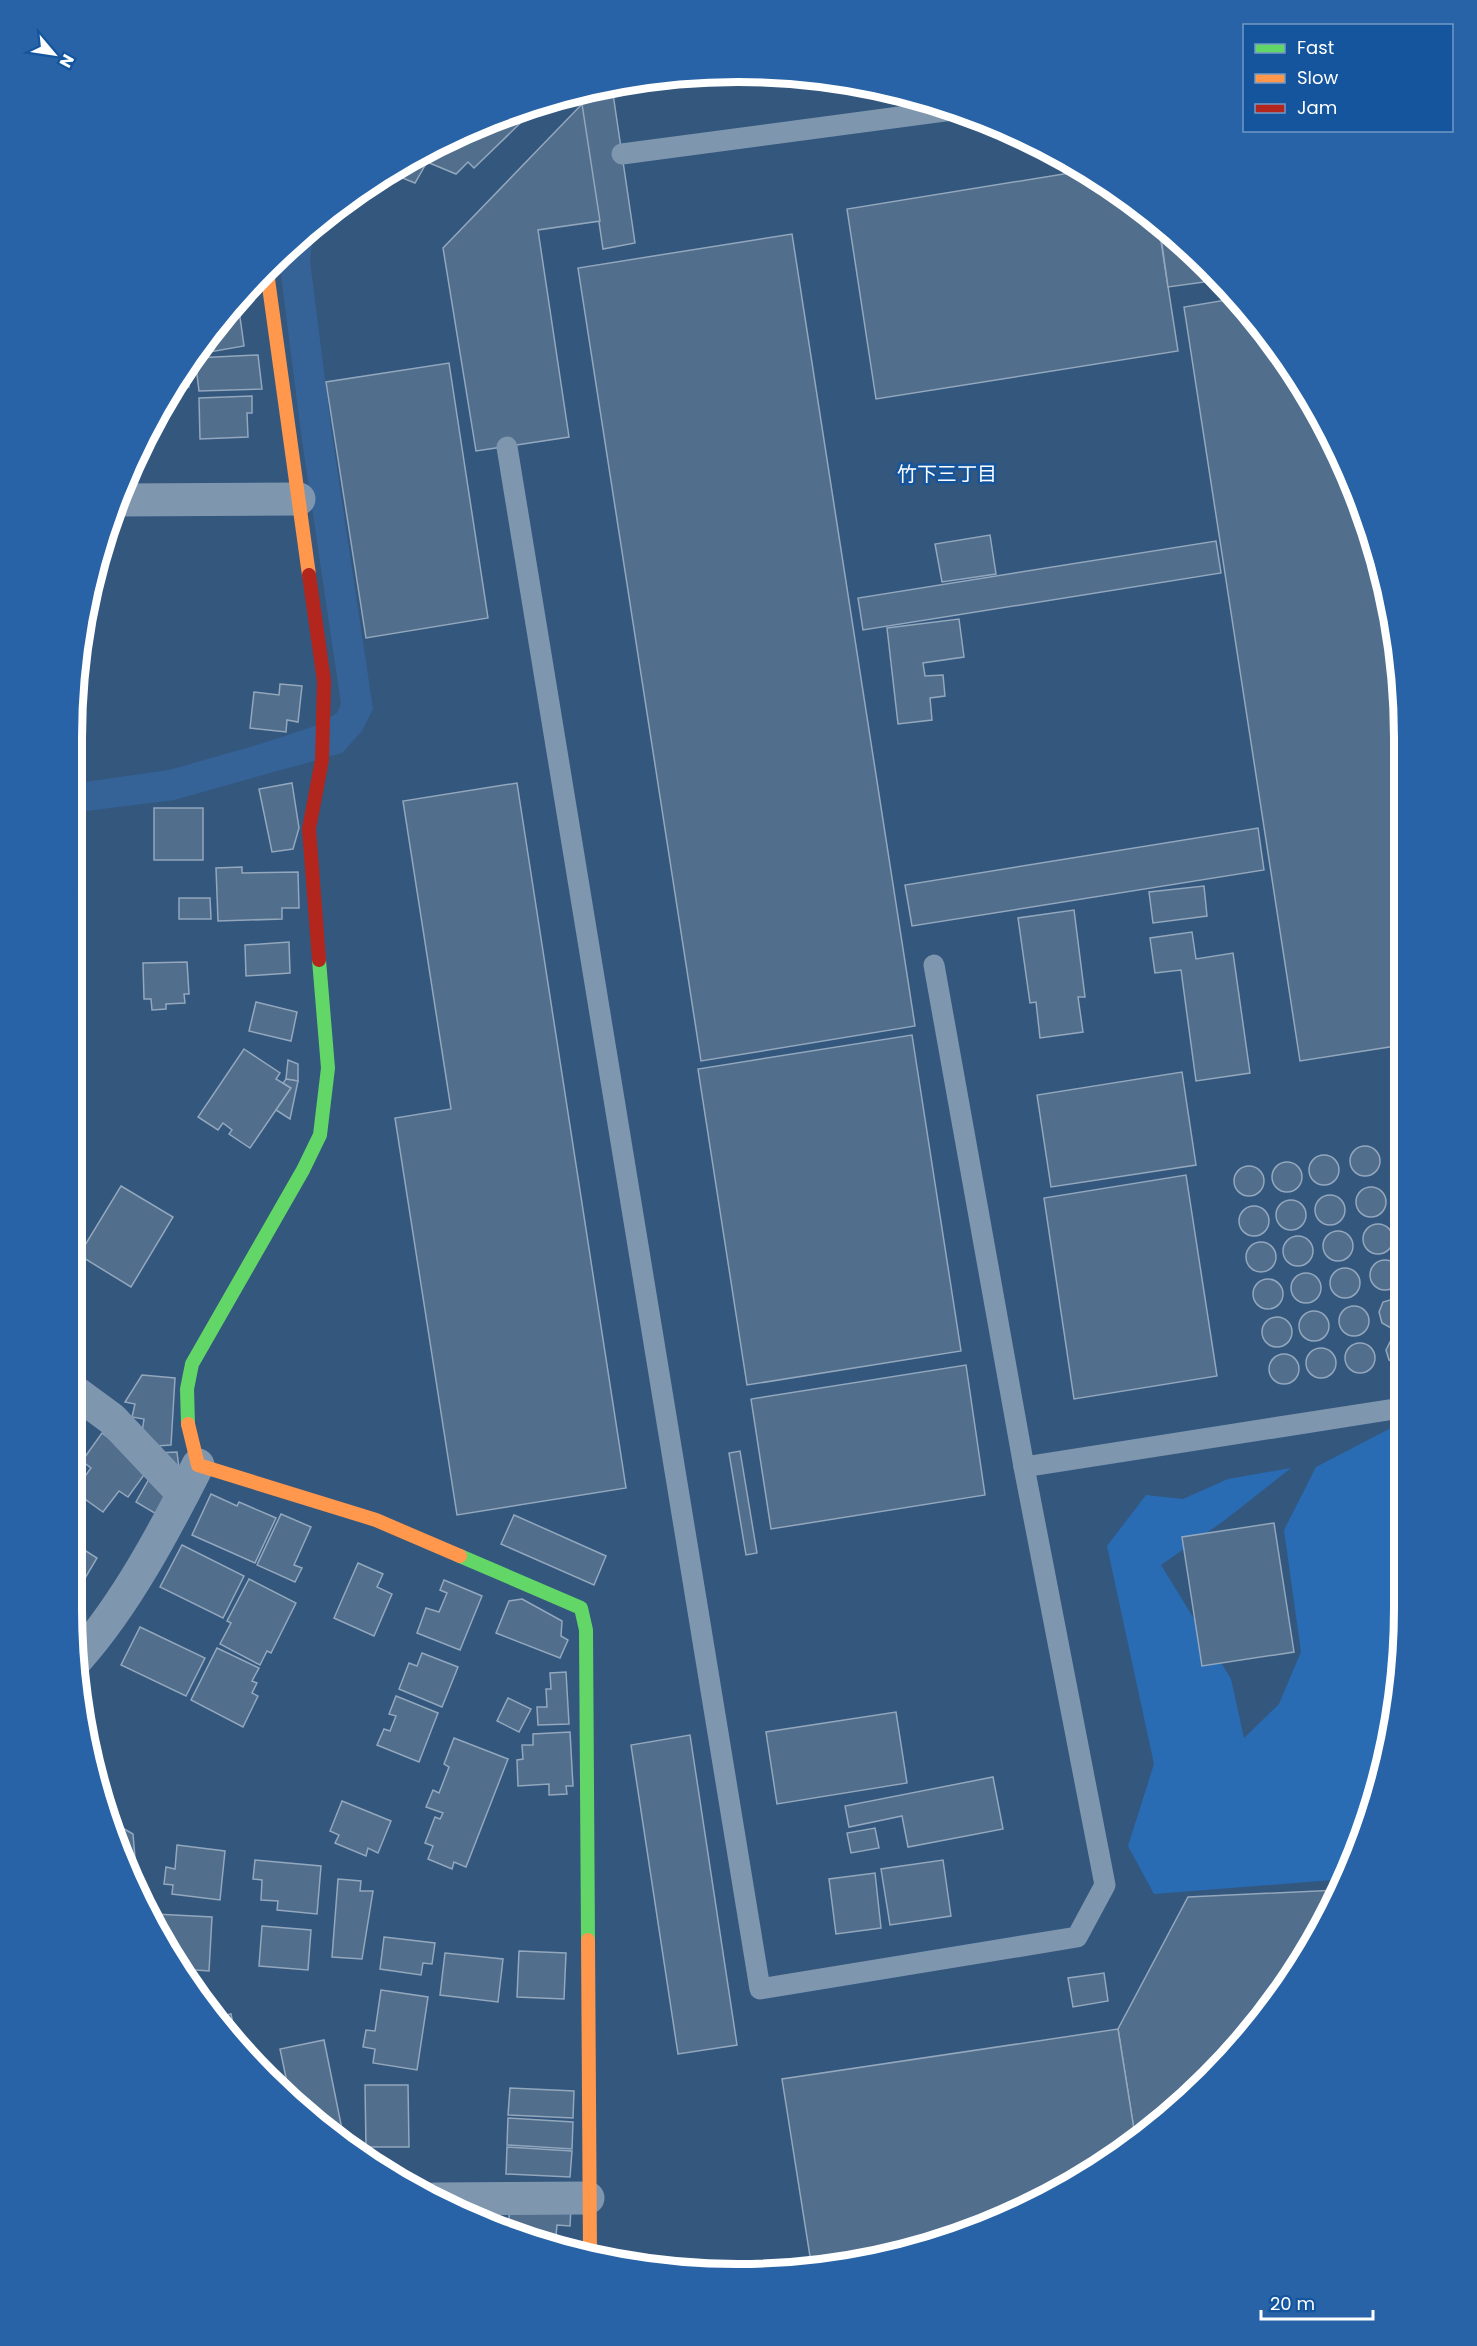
<svg xmlns="http://www.w3.org/2000/svg" width="1477" height="2346" viewBox="0 0 1477 2346" font-family="Poppins,'Noto Sans JP',sans-serif">
<style>
.green{fill:#296cb4}
.water{fill:#366397}
.building{fill:#516e8c;stroke:#93a7bd;stroke-width:1.5}
.lines{fill:none;stroke-linecap:round;stroke-linejoin:round}
.lane{stroke:#7f96af;stroke-width:21}
.street{stroke:#7f96af;stroke-width:33}
.fast{stroke:#63d668;stroke-width:14}
.slow{stroke:#ff974d;stroke-width:14}
.jam{stroke:#b3261e;stroke-width:14}
.labels{text-anchor:middle;dominant-baseline:central;stroke-width:5;stroke-linejoin:round;paint-order:stroke}
.neighbourhood-label{font-size:20px;fill:#fff;stroke:#14559e}
.rim{fill:none;stroke:#fff;stroke-width:8}
</style>
<rect width="100%" height="100%" fill="#34577e"/>
<path class="green" d="M 1400,1428 L 1399,1694 L 1354,1862 L 1345,1879 L 1154,1894 L 1128,1846 L 1154,1764 L 1107,1546 L 1146,1495 L 1183,1499 L 1228,1479 L 1291,1468 L 1225,1520 L 1161,1565 L 1231,1679 L 1244,1738 L 1279,1704 L 1301,1652 L 1284,1530 L 1316,1467 L 1389,1429 Z"/>
<path class="water" d="M 314,227 L 310,261 L 332,435 L 373,709 L 362,731 L 342,753 L 174,800 L 78,812 L 78,783 L 169,770 L 257,745 L 312,727 L 337,713 L 341,704 L 302,440 L 279,260 L 299,238 Z"/>
<g class="building">
<path d="M 612,87 L 635,243 L 603,249 L 580,94 Z"/>
<path d="M 540,104 L 474,168 L 468,162 L 456,174 L 427,162 L 415,183 L 390,173 L 405,161 L 524,107 Z"/>
<path d="M 582,104 L 600,221 L 538,230 L 569,437 L 476,451 L 443,248 Z"/>
<path d="M 1082,171 L 1144,210 L 1158,222 L 1178,351 L 876,399 L 847,209 Z"/>
<path d="M 1159,223 L 1219,280 L 1168,287 Z"/>
<path d="M 792,234 L 915,1026 L 701,1061 L 578,268 Z"/>
<path d="M 1238,298 L 1316,406 L 1370,525 L 1404,695 L 1402,1045 L 1300,1061 L 1184,307 Z"/>
<path d="M 238,303 L 244,346 L 198,354 L 210,333 Z"/>
<path d="M 258,355 L 262,389 L 199,391 L 195,358 Z"/>
<path d="M 449,363 L 488,618 L 366,638 L 326,382 Z"/>
<path d="M 187,372 L 189,387 L 177,389 Z"/>
<path d="M 252,396 L 252,413 L 247,413 L 248,437 L 200,439 L 199,398 Z"/>
<path d="M 990,535 L 996,574 L 942,582 L 935,544 Z"/>
<path d="M 1216,541 L 1221,573 L 863,630 L 858,598 Z"/>
<path d="M 959,619 L 964,657 L 923,663 L 925,676 L 943,675 L 945,696 L 930,698 L 932,720 L 898,724 L 887,628 Z"/>
<path d="M 280,684 L 302,686 L 298,722 L 287,720 L 286,732 L 250,728 L 254,692 L 279,695 Z"/>
<path d="M 292,783 L 299,828 L 293,849 L 272,852 L 259,789 Z"/>
<path d="M 517,783 L 626,1488 L 457,1515 L 395,1118 L 451,1109 L 403,801 Z"/>
<rect x="154" y="808" width="49" height="52"/>
<path d="M 1258,828 L 1264,870 L 912,926 L 905,885 Z"/>
<path d="M 242,867 L 242,873 L 298,872 L 299,908 L 282,908 L 282,919 L 218,921 L 216,868 Z"/>
<path d="M 1204,886 L 1207,916 L 1153,923 L 1149,892 Z"/>
<path d="M 179,898 L 210,898 L 211,919 L 179,919 Z"/>
<path d="M 1074,910 L 1085,997 L 1078,997 L 1083,1032 L 1040,1038 L 1036,1002 L 1030,1003 L 1018,918 Z"/>
<path d="M 1192,932 L 1196,959 L 1233,953 L 1250,1073 L 1196,1081 L 1181,970 L 1155,973 L 1150,938 Z"/>
<path d="M 289,942 L 290,973 L 246,976 L 245,945 Z"/>
<path d="M 187,962 L 189,994 L 184,994 L 185,1003 L 166,1004 L 166,1009 L 152,1010 L 151,999 L 144,999 L 143,963 Z"/>
<path d="M 256,1002 L 297,1012 L 291,1041 L 249,1031 Z"/>
<path d="M 912,1035 L 961,1351 L 747,1385 L 698,1069 Z"/>
<path d="M 244,1049 L 280,1073 L 276,1079 L 291,1088 L 250,1148 L 229,1134 L 232,1130 L 223,1123 L 218,1130 L 198,1117 Z"/>
<path d="M 288,1060 L 298,1064 L 298,1081 L 286,1079 Z"/>
<path d="M 1182,1072 L 1196,1165 L 1051,1187 L 1037,1095 Z"/>
<path d="M 286,1079 L 298,1081 L 290,1119 L 276,1110 L 291,1088 L 283,1083 Z"/>
<circle cx="1365" cy="1161" r="15"/>
<path d="M 1402,1154 L 1401,1187 L 1394,1181 L 1391,1169 L 1396,1157 Z"/>
<circle cx="1324" cy="1170" r="15"/>
<circle cx="1287" cy="1177" r="15"/>
<circle cx="1249" cy="1181" r="15"/>
<path d="M 1186,1175 L 1217,1376 L 1074,1399 L 1044,1198 Z"/>
<path d="M 121,1186 L 173,1217 L 131,1287 L 79,1255 Z"/>
<circle cx="1371" cy="1202" r="15"/>
<circle cx="1330" cy="1210" r="15"/>
<circle cx="1291" cy="1215" r="15"/>
<circle cx="1254" cy="1221" r="15"/>
<circle cx="1378" cy="1239" r="15"/>
<circle cx="1338" cy="1246" r="15"/>
<circle cx="1298" cy="1251" r="15"/>
<circle cx="1261" cy="1257" r="15"/>
<circle cx="1385" cy="1275" r="15"/>
<circle cx="1345" cy="1283" r="15"/>
<circle cx="1306" cy="1288" r="15"/>
<circle cx="1268" cy="1294" r="15"/>
<path d="M 1397,1298 L 1401,1300 L 1401,1327 L 1391,1328 L 1382,1323 L 1379,1312 L 1383,1302 Z"/>
<circle cx="1354" cy="1321" r="15"/>
<circle cx="1314" cy="1326" r="15"/>
<circle cx="1277" cy="1332" r="15"/>
<path d="M 1398,1335 L 1401,1335 L 1401,1366 L 1389,1360 L 1386,1350 L 1391,1340 Z"/>
<circle cx="1360" cy="1358" r="15"/>
<circle cx="1321" cy="1363" r="15"/>
<circle cx="1284" cy="1369" r="15"/>
<path d="M 966,1365 L 985,1495 L 771,1529 L 751,1399 Z"/>
<path d="M 142,1375 L 175,1378 L 171,1445 L 156,1446 L 142,1432 L 144,1419 L 132,1417 L 135,1404 L 125,1402 Z"/>
<path d="M 102,1433 L 149,1468 L 128,1497 L 119,1491 L 103,1512 L 78,1494 L 78,1486 L 91,1468 L 82,1461 Z"/>
<path d="M 740,1451 L 757,1553 L 746,1555 L 729,1453 Z"/>
<path d="M 177,1452 L 180,1477 L 156,1453 Z"/>
<path d="M 149,1479 L 172,1492 L 158,1515 L 136,1502 Z"/>
<path d="M 211,1494 L 237,1506 L 239,1502 L 276,1518 L 255,1563 L 192,1535 Z"/>
<path d="M 281,1514 L 311,1527 L 294,1565 L 302,1568 L 295,1582 L 257,1565 Z"/>
<path d="M 514,1515 L 606,1556 L 594,1585 L 501,1544 Z"/>
<path d="M 1274,1523 L 1294,1652 L 1202,1666 L 1182,1537 Z"/>
<path d="M 182,1545 L 244,1576 L 223,1618 L 160,1587 Z"/>
<path d="M 78,1546 L 97,1558 L 78,1590 Z"/>
<path d="M 358,1563 L 383,1574 L 377,1587 L 392,1594 L 374,1636 L 334,1618 Z"/>
<path d="M 249,1579 L 296,1603 L 271,1653 L 267,1651 L 260,1665 L 220,1644 L 231,1623 L 227,1621 Z"/>
<path d="M 444,1580 L 482,1596 L 460,1650 L 417,1633 L 426,1608 L 439,1612 L 447,1593 L 440,1590 Z"/>
<path d="M 522,1599 L 562,1621 L 561,1636 L 568,1640 L 560,1658 L 496,1633 L 509,1601 Z"/>
<path d="M 140,1627 L 205,1658 L 186,1696 L 121,1665 Z"/>
<path d="M 217,1648 L 259,1668 L 252,1681 L 257,1683 L 252,1693 L 258,1696 L 243,1727 L 191,1700 Z"/>
<path d="M 422,1653 L 458,1667 L 442,1707 L 399,1689 L 409,1663 L 417,1666 Z"/>
<path d="M 566,1672 L 569,1724 L 538,1725 L 537,1707 L 547,1707 L 546,1689 L 551,1689 L 550,1673 Z"/>
<path d="M 396,1696 L 438,1713 L 419,1762 L 377,1745 L 384,1729 L 390,1731 L 396,1716 L 389,1714 Z"/>
<path d="M 508,1698 L 531,1709 L 519,1732 L 497,1721 Z"/>
<path d="M 896,1712 L 907,1783 L 777,1804 L 766,1732 Z"/>
<path d="M 570,1732 L 573,1786 L 566,1786 L 567,1794 L 549,1795 L 549,1784 L 518,1786 L 517,1760 L 523,1759 L 522,1745 L 533,1745 L 533,1734 Z"/>
<path d="M 690,1735 L 737,2045 L 678,2054 L 631,1745 Z"/>
<path d="M 454,1738 L 508,1759 L 466,1867 L 454,1862 L 452,1869 L 428,1859 L 433,1846 L 425,1843 L 435,1817 L 440,1819 L 443,1813 L 426,1807 L 433,1790 L 439,1793 L 449,1767 L 444,1764 Z"/>
<path d="M 993,1777 L 1003,1829 L 908,1847 L 902,1816 L 849,1827 L 845,1806 Z"/>
<path d="M 342,1801 L 391,1821 L 378,1853 L 368,1848 L 366,1856 L 335,1843 L 339,1835 L 330,1831 Z"/>
<path d="M 107,1819 L 133,1834 L 138,1893 L 137,1893 Z"/>
<path d="M 875,1828 L 879,1848 L 851,1853 L 847,1833 Z"/>
<path d="M 177,1845 L 225,1851 L 220,1900 L 172,1894 L 173,1885 L 164,1884 L 166,1867 L 175,1869 Z"/>
<path d="M 255,1860 L 321,1866 L 317,1914 L 277,1910 L 278,1901 L 261,1900 L 262,1880 L 253,1879 Z"/>
<path d="M 943,1860 L 951,1916 L 890,1925 L 881,1869 Z"/>
<path d="M 875,1873 L 881,1928 L 836,1934 L 829,1879 Z"/>
<path d="M 338,1879 L 361,1881 L 360,1891 L 373,1891 L 362,1959 L 332,1957 Z"/>
<path d="M 1338,1890 L 1267,2013 L 1136,2142 L 1118,2029 L 1188,1897 Z"/>
<path d="M 155,1914 L 212,1917 L 209,1971 L 182,1969 L 181,1962 L 177,1961 L 169,1947 L 168,1934 L 159,1932 Z"/>
<path d="M 262,1926 L 311,1930 L 308,1970 L 259,1966 Z"/>
<path d="M 384,1937 L 435,1943 L 432,1964 L 423,1963 L 421,1975 L 380,1969 Z"/>
<path d="M 519,1951 L 566,1953 L 564,1999 L 517,1997 Z"/>
<path d="M 445,1953 L 503,1959 L 498,2002 L 440,1995 Z"/>
<path d="M 1104,1973 L 1108,2001 L 1073,2007 L 1068,1978 Z"/>
<path d="M 381,1990 L 428,1997 L 417,2070 L 373,2063 L 375,2049 L 363,2047 L 366,2030 L 375,2031 Z"/>
<path d="M 231,2014 L 236,2039 L 214,2018 Z"/>
<path d="M 1118,2029 L 1136,2142 L 1034,2205 L 952,2239 L 812,2269 L 782,2079 Z"/>
<path d="M 324,2040 L 345,2144 L 333,2136 L 289,2092 L 280,2049 Z"/>
<path d="M 365,2085 L 408,2085 L 409,2147 L 366,2147 Z"/>
<path d="M 510,2088 L 574,2091 L 573,2118 L 508,2115 Z"/>
<path d="M 508,2118 L 573,2122 L 572,2149 L 507,2145 Z"/>
<path d="M 507,2147 L 572,2151 L 570,2177 L 506,2174 Z"/>
<path d="M 510,2204 L 571,2208 L 570,2226 L 557,2225 L 555,2246 L 526,2239 L 508,2232 Z"/>
<path d="M 499,2211 L 497,2227 L 459,2212 Z"/>
</g>
<g class="lines">
<g class="lane">
<path d="M 622,154 L 952,110"/>
<path d="M 507,447 L 760,1989 L 1077,1937 L 1105,1885 L 1024,1467 L 1401,1408"/>
<path d="M 934,965 L 1024,1467"/>
</g>
<g class="street">
<path d="M 118,500 L 299,499"/>
<path d="M 78,1394 L 112,1419 L 183,1494"/>
<path d="M 78,1658 C 126,1604 165,1530 198,1465"/>
<path d="M 434,2199 L 588,2198"/>
</g>
<g class="fast">
<path d="M 188,1424 L 187,1389 L 192,1364 L 303,1170 L 320,1135 L 328,1068 L 319,960"/>
<path d="M 460,1556 L 581,1608 L 586,1630 L 588,1940"/>
</g>
<g class="slow">
<path d="M 267,272 L 309,575"/>
<path d="M 188,1424 L 198,1465 L 376,1520 L 460,1556"/>
<path d="M 588,1940 L 590,2254"/>
</g>
<path class="jam" d="M 309,575 L 324,681 L 322,760 L 309,829 L 319,960"/>
</g>
<g class="labels">
<g class="neighbourhood-label">
<text x="947" y="474">竹下三丁目</text>
</g>
</g>
<path d="M0 0H1477V2346H0ZM738 82H738A656 656 0 0 1 1394 738V1608A656 656 0 0 1 738 2264H738A656 656 0 0 1 82 1608V738A656 656 0 0 1 738 82Z" fill="#2763a6" fill-rule="evenodd"/>
<path class="rim" d="M738 82H738A656 656 0 0 1 1394 738V1608A656 656 0 0 1 738 2264H738A656 656 0 0 1 82 1608V738A656 656 0 0 1 738 82Z"/>
<rect x="1243" y="24" width="210" height="108" fill="#14559e" stroke="#7299c5" stroke-width="1.5"/>
<rect x="1255" y="44" width="30" height="9" fill="#63d668" stroke="#7299c5" stroke-width="1.5"/>
<text x="1297" y="54" font-size="18" fill="#ffffff">Fast</text>
<rect x="1255" y="74" width="30" height="9" fill="#ff974d" stroke="#7299c5" stroke-width="1.5"/>
<text x="1297" y="84" font-size="18" fill="#ffffff">Slow</text>
<rect x="1255" y="104" width="30" height="9" fill="#b3261e" stroke="#7299c5" stroke-width="1.5"/>
<text x="1297" y="114" font-size="18" fill="#ffffff">Jam</text>
<g transform="translate(54 54) rotate(119)" stroke="#14559e" stroke-width="4.5" paint-order="stroke">
<path d="M0-4.5L10 22L0 15L-10 22Z" fill="#ffffff"/>
<text y="-9" font-size="16" font-weight="bold" text-anchor="middle" fill="#ffffff">N</text>
</g>
<path d="M1261 2310v9h112v-9" fill="none" stroke="#ffffff" stroke-width="3"/>
<text x="1270" y="2310" font-size="18" fill="#ffffff" stroke="#14559e" stroke-width="4.5" paint-order="stroke">20 m</text>
</svg>
